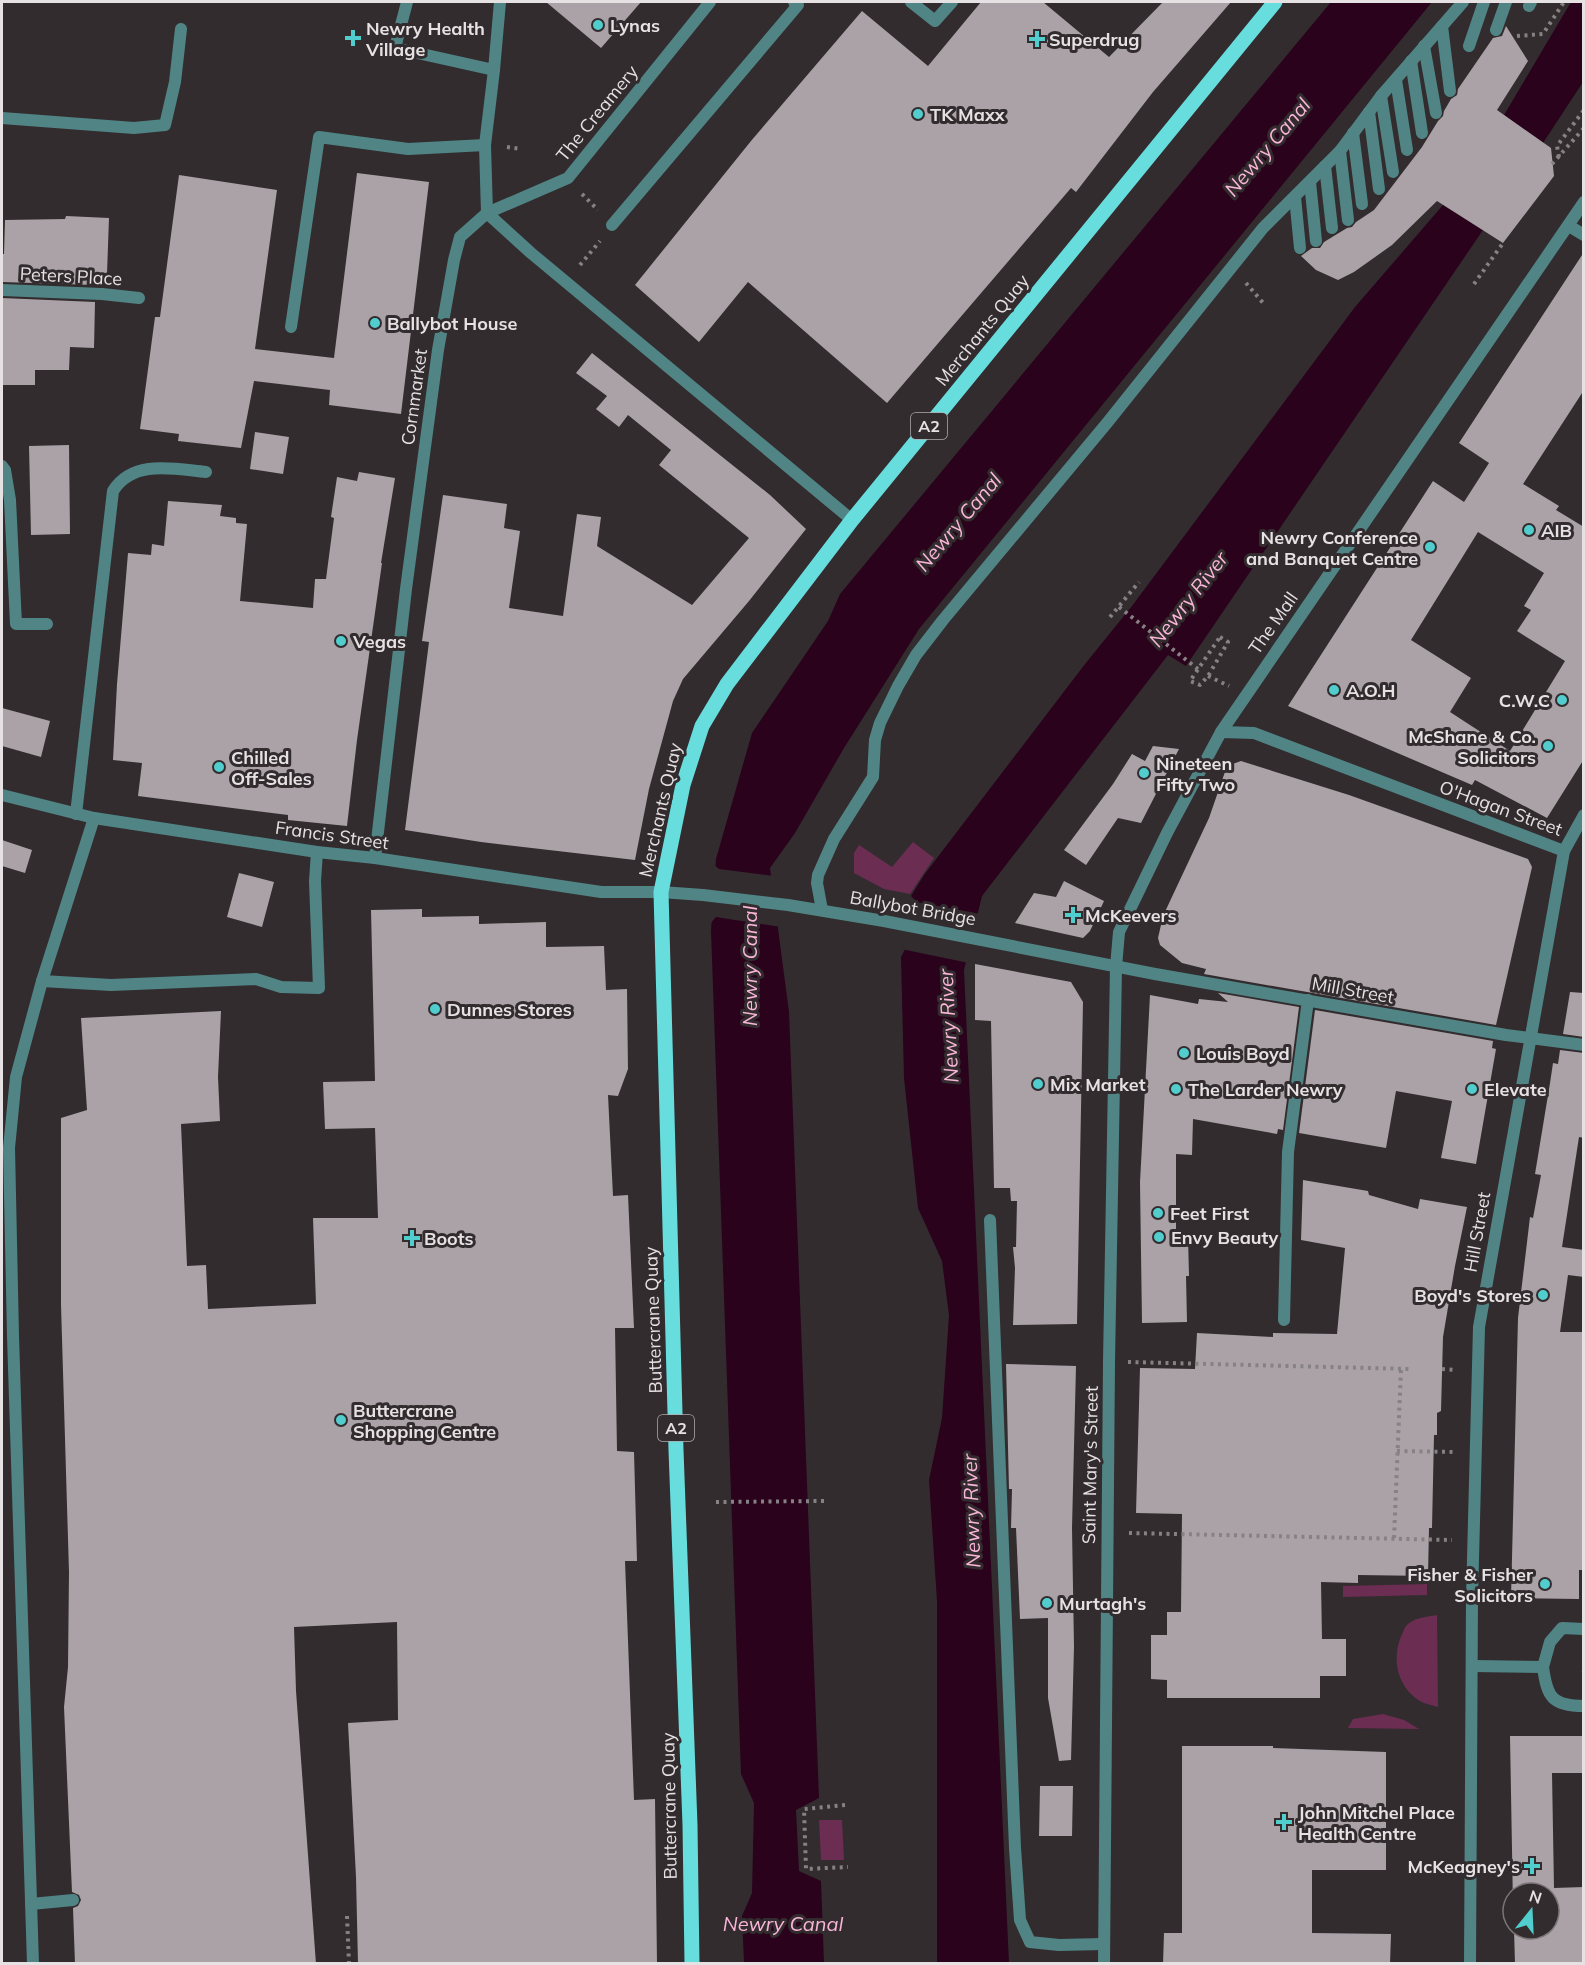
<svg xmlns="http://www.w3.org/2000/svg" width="1585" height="1965" viewBox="0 0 1585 1965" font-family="Mulish,sans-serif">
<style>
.green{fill:#6b2d51}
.water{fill:#2a021b}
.pier{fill:#322c2f}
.building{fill:#aaa2a6;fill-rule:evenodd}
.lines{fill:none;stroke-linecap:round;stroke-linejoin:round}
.path{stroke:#868183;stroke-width:4;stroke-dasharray:3 4.5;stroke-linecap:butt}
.service{stroke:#518585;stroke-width:12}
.minor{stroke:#518585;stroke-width:12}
.primary{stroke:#68dddd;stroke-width:15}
.poi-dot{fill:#52cdcd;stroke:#322c2f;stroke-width:2}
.labels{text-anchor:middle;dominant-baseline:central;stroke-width:6;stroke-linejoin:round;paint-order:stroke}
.shield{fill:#322c2f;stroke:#b0abad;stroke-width:1.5}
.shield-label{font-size:16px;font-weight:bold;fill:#e6e1e3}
.poi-label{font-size:18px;font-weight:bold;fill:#e6e1e3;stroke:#322c2f;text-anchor:start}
.street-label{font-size:18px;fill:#e6e1e3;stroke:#322c2f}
.water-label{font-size:20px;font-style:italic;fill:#fbb5d9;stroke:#322c2f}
</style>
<rect width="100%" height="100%" fill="#322c2f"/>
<g class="green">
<path d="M 913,842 L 934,858 L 910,894 L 884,889 L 854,873 L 854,853 L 859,845 L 892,867 Z"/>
<path d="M 1427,1584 L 1427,1595 L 1343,1597 L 1343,1586 Z"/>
<path d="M 1437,1615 L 1438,1707 C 1432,1705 1425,1704 1420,1701 C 1397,1687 1391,1658 1402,1634 C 1404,1631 1404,1628 1406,1626 C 1414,1617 1427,1617 1437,1615 Z"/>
<path d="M 1383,1714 L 1404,1720 L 1419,1729 L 1348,1728 L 1353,1719 Z"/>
<path d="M 819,1820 L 842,1820 L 844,1860 L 821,1860 Z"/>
</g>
<g class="water">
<path d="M 1331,2 L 1432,2 L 919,629 L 844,748 L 795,833 L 770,868 L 789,1012 L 819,1798 L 796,1810 L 799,1871 L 821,1881 L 824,1963 L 744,1963 L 742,1916 L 752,1893 L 754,1803 L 741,1774 L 711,931 L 716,859 L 752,733 L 828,621 L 840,594 Z"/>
<path d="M 1571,2 L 1583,2 L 1583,82 L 1543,143 L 1504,115 Z"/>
<path d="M 1443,205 L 1483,230 L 1186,666 L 1168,655 L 982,896 L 964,970 L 1009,1963 L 937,1963 L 937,1601 L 929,1480 L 942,1418 L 949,1315 L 942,1261 L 918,1208 L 904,1078 L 901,957 L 925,910 L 911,896 L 924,875 L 1085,664 L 1132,606 L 1355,307 Z"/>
</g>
<g class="pier">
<path d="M 713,864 L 719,869 L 774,876 L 781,927 L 716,917 L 709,925 Z"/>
<path d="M 911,901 L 981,914 L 969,963 L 901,949 L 921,910 Z"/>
</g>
<g class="building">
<path d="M 546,2 L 641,2 L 601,48 Z"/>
<path d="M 981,2 L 1043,2 L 1109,57 L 1163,2 L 1231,2 L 1153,92 L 1076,192 L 1071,188 L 887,403 L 748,282 L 699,342 L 635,285 L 751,141 L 862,11 L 928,66 Z"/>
<path d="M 1506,26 L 1528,61 L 1497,110 L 1551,148 L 1554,176 L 1503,243 L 1437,201 L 1392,245 L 1354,272 L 1338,280 L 1316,270 L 1301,256 L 1312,248 L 1320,248 L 1324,242 L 1347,228 L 1352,227 L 1356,222 L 1374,210 L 1422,147 L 1438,121 L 1443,116 L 1444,111 L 1451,99 L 1457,95 L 1458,89 L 1493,38 L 1502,36 Z"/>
<path d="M 357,173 L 429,182 L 401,414 L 329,405 L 330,390 L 254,381 L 241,448 L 178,441 L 179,434 L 140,429 L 155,317 L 160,317 L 179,175 L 277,190 L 255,349 L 334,358 Z"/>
<path d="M 66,216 L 109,218 L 107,274 L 96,274 L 95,285 L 2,282 L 2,254 L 4,254 L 5,220 L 65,219 Z"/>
<path d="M 1584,252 L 1584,390 L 1523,484 L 1559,506 L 1556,510 L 1584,527 L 1584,759 L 1547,818 L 1475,780 L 1472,785 L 1288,706 L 1433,481 L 1464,502 L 1489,463 L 1459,443 ZM 1478,532 L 1544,573 L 1524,606 L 1531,610 L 1517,631 L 1565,661 L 1510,751 L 1450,712 L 1471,678 L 1411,640 Z"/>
<path d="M 2,298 L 95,302 L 94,348 L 70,347 L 69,370 L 35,370 L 35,385 L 2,385 Z"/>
<path d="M 592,353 L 770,495 L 806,529 L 749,601 L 683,679 L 673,701 L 649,789 L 635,860 L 481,842 L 405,830 L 429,642 L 422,641 L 443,495 L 507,504 L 504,528 L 520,531 L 509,608 L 563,616 L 577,514 L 601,517 L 597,546 L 692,605 L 749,538 L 659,465 L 671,450 L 628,415 L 619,427 L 596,409 L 607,396 L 576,373 Z"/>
<path d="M 255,432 L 289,437 L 283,474 L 250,469 Z"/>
<path d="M 69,445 L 70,534 L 31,535 L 29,446 Z"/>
<path d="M 359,472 L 395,478 L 381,563 L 382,563 L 357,740 L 347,826 L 288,820 L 288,815 L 138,796 L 142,763 L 113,760 L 117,684 L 128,553 L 151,555 L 152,544 L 164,546 L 168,501 L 222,505 L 220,516 L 236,518 L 236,523 L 247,524 L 240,601 L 313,608 L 315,579 L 326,579 L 334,518 L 331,517 L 337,477 L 357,481 Z"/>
<path d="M 2,708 L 50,721 L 41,757 L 2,746 Z"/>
<path d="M 1153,746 L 1179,749 L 1141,823 L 1118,818 L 1086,865 L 1064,850 L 1113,784 L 1132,754 L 1145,761 Z"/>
<path d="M 1241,761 L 1349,795 L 1528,859 L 1532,867 L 1496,1025 L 1204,974 L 1206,969 L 1182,963 L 1160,945 L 1158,938 L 1163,916 L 1209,818 L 1227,766 Z"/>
<path d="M 2,840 L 32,850 L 25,873 L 2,866 Z"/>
<path d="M 239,873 L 274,882 L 262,927 L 227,917 Z"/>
<path d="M 1064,881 L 1104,901 L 1090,931 L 1083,938 L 1015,923 L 1034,893 L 1056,897 Z"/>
<path d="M 422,909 L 422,917 L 479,916 L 479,924 L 546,922 L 546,947 L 604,946 L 606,990 L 627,989 L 628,1069 L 618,1096 L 608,1095 L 613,1196 L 628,1195 L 634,1328 L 615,1328 L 617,1451 L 634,1452 L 637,1561 L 625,1561 L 634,1800 L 655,1799 L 657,1964 L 358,1964 L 356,1877 L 348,1723 L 398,1720 L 397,1622 L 294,1627 L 296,1691 L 316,1964 L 75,1964 L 73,1908 L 78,1906 L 81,1900 L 79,1895 L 72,1892 L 64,1707 L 68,1667 L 69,1572 L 61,1305 L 61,1118 L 87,1110 L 81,1018 L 221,1011 L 218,1077 L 220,1121 L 181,1124 L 187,1266 L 206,1265 L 208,1309 L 316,1304 L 313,1218 L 378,1218 L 375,1128 L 325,1129 L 323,1082 L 375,1081 L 371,910 Z"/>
<path d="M 975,964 L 1071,982 L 1083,1002 L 1077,1324 L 1013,1325 L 1015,1268 L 1013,1247 L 1016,1247 L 1017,1201 L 1011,1201 L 1010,1188 L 994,1188 L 991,1021 L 975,1020 Z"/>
<path d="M 1570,992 L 1584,993 L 1584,1037 L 1563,1034 Z"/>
<path d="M 1218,993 L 1299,1007 L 1283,1130 L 1278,1129 L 1277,1134 L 1193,1119 L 1192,1155 L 1176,1154 L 1176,1237 L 1188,1237 L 1189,1276 L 1186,1276 L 1187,1322 L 1142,1323 L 1140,1182 L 1150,995 L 1198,1004 L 1199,999 L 1228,1002 Z"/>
<path d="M 1315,1010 L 1493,1041 L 1492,1048 L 1496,1049 L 1476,1164 L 1441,1158 L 1452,1101 L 1396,1091 L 1386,1148 L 1299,1133 Z"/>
<path d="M 1560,1050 L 1584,1053 L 1584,1138 L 1579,1137 L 1562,1247 L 1584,1250 L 1584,1277 L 1568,1275 L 1560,1332 L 1584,1332 L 1584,1570 L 1579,1570 L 1579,1599 L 1511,1598 L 1518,1318 L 1530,1217 L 1533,1218 L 1541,1175 L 1535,1174 L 1550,1083 L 1553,1063 L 1558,1064 Z"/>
<path d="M 1303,1180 L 1368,1191 L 1369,1195 L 1418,1209 L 1420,1199 L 1467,1207 L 1455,1266 L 1443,1337 L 1441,1411 L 1437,1413 L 1437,1435 L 1434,1435 L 1432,1528 L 1429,1528 L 1428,1576 L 1358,1575 L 1358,1583 L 1321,1582 L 1322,1639 L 1346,1639 L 1346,1676 L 1320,1676 L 1320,1698 L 1167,1698 L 1167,1680 L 1151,1679 L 1151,1635 L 1167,1635 L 1167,1612 L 1181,1612 L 1182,1514 L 1136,1513 L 1140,1368 L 1195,1369 L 1197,1333 L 1273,1337 L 1273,1333 L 1337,1334 L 1345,1248 L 1301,1240 Z"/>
<path d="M 1006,1364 L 1076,1366 L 1072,1528 L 1074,1647 L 1071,1760 L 1059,1761 L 1048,1698 L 1048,1618 L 1020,1619 L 1016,1528 L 1011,1528 L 1012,1489 L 1009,1489 Z"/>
<path d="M 1510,1736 L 1584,1736 L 1584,1773 L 1552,1773 L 1554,1888 L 1584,1887 L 1584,1964 L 1515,1964 L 1514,1929 L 1549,1929 L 1549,1893 L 1513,1893 L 1513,1907 Z"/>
<path d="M 1182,1746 L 1273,1746 L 1273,1748 L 1386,1752 L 1386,1870 L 1312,1870 L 1312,1933 L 1391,1934 L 1390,1964 L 1163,1964 L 1164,1933 L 1182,1933 Z"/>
<path d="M 1040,1786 L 1073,1786 L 1072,1836 L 1039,1836 Z"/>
</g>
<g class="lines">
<g class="path">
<path d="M 1517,36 L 1543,34 L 1564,2"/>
<path d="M 507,147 L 521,149"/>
<path d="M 1559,157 L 1557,146 L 1584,110"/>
<path d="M 1552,164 L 1584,128"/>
<path d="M 582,194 L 598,210"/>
<path d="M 580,265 L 600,241"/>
<path d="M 1246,283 L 1264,304"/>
<path d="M 1474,284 L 1503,243"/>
<path d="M 1119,607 L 1199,670"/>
<path d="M 1110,617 L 1139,582"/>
<path d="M 1220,637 L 1228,642 L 1208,676 L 1200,685 L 1190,681 Z"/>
<path d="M 1208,676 L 1229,686"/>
<path d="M 1128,1362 L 1410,1369"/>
<path d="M 1442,1369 L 1456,1370"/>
<path d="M 1397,1451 L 1457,1452"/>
<path d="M 716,1502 L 824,1501"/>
<path d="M 1129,1533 L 1452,1540"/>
<path d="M 1394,1538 L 1401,1369"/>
<path d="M 1583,1673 L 1584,1672"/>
<path d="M 845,1805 L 804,1809 L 806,1869 L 848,1867"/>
<path d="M 347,1916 L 349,1964"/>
</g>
<g class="service">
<path d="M 407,2 L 395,48 L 494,70 L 500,2"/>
<path d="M 911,2 L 935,21 L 952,2"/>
<path d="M 1529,6 L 1531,2"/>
<path d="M 1442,26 L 1450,91"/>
<path d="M 1496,30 L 1506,2"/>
<path d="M 1424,46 L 1436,113"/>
<path d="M 1469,46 L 1484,2"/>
<path d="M 1411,61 L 1422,133"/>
<path d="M 1396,80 L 1407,150"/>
<path d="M 1381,96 L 1393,172"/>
<path d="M 1369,112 L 1379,189"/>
<path d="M 1353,133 L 1362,204"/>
<path d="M 1340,151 L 1348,220"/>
<path d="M 1325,166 L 1332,228"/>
<path d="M 1310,182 L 1316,241"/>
<path d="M 1295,197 L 1300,248"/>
<path d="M 612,225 L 798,5 L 794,2"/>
<path d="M 291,327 L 319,137 L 408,149 L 485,145"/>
<path d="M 76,814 L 113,491 C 133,459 174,469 206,472"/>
<path d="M 822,910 L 817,883 L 818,875 L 834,839 L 873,777 L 875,740 L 880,723 L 898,686 L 916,655 L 943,620 L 1107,423 L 1263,228 L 1340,151 L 1381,96 L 1463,2"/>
<path d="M 42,981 L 111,985 L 256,979 L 281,987 L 319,988 L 315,881 L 317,852"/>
<path d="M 990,1220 L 1015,1848 L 1020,1920 L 1030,1942 L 1059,1945 L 1104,1944"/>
<path d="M 1284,1320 L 1288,1152 L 1308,1000"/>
<path d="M 31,1904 L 73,1900"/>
<path d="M 33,1964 L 13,1336 L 9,1148 L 16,1077 L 42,981 L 94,818"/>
</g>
<g class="minor">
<path d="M 494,70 L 485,145 L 487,213 L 568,178 L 710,2"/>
<path d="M 2,118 L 134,128 L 165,125 L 175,82 L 181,29"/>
<path d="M 1569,226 L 1584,235"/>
<path d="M 2,290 L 102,294 L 139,298"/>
<path d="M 2,466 L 5,470 L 10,500 L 16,624 L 47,624"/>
<path d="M 1221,732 L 1254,733 L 1564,851"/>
<path d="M 2,795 L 94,818 L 317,852 L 375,858 L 601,892 L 661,892 L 703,895 L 788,905 L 884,921 L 1155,974 L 1506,1035 L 1584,1045"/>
<path d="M 375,858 L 406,589 L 438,350 L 454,260 L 460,237 L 487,213 L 531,253 L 852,520"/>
<path d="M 1472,1666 L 1543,1667 L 1550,1642 L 1562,1628 L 1584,1629"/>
<path d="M 1543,1667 C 1547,1697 1552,1706 1584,1706"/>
<path d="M 1104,1964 L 1109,1362 L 1116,967 L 1119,932 L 1167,833 L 1221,732 L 1584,202"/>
<path d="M 1470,1964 L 1472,1598 L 1479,1327 L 1564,851 L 1584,815"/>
</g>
<path class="primary" d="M 692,1964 L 690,1825 L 676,1450 L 661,892 L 683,785 L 702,726 L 727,684 L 852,520 L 1275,2"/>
</g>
<g class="poi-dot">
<circle cx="598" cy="25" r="6"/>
<path d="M350 29h6v6h6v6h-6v6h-6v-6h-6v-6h6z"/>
<path d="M1034 30h6v6h6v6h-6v6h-6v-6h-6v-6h6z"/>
<circle cx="918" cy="114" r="6"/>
<circle cx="375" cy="323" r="6"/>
<circle cx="1529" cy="530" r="6"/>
<circle cx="1430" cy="547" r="6"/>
<circle cx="341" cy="641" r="6"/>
<circle cx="1334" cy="690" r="6"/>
<circle cx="1562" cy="700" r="6"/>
<circle cx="1548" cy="746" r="6"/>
<circle cx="219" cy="767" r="6"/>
<circle cx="1144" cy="773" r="6"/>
<path d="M1070 906h6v6h6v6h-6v6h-6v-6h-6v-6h6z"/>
<circle cx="435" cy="1009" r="6"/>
<circle cx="1184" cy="1053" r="6"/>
<circle cx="1038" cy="1084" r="6"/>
<circle cx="1176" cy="1089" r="6"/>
<circle cx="1472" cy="1089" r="6"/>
<circle cx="1158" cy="1213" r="6"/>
<circle cx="1159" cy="1237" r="6"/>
<path d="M409 1229h6v6h6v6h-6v6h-6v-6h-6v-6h6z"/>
<circle cx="1543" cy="1295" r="6"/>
<circle cx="341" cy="1420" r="6"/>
<circle cx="1545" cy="1584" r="6"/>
<circle cx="1047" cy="1603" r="6"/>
<path d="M1281 1813h6v6h6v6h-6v6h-6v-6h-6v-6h6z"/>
<path d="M1529 1857h6v6h6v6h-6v6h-6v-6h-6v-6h6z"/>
</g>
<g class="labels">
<g class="shield">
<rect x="911" y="413" width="36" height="26" rx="4.5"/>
<rect x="658" y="1415" width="36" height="26" rx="4.5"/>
</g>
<g class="shield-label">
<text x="929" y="426">A2</text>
<text x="676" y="1428">A2</text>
</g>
<g class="poi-label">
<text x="610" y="25">Lynas</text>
<text x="366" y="28">Newry Health<tspan x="366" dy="21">Village</tspan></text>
<text x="1049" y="39">Superdrug</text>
<text x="930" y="114">TK Maxx</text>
<text x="387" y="323">Ballybot House</text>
<text x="1541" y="530">AIB</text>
<text x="1418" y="537" text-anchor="end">Newry Conference<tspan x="1418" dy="21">and Banquet Centre</tspan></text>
<text x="353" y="641">Vegas</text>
<text x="1346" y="690">A.O.H</text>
<text x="1550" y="700" text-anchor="end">C.W.C</text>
<text x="1536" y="736" text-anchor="end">McShane &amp; Co.<tspan x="1536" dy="21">Solicitors</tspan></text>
<text x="231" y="757">Chilled<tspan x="231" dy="21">Off-Sales</tspan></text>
<text x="1156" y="763">Nineteen<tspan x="1156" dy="21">Fifty Two</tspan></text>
<text x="1085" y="915">McKeevers</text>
<text x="447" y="1009">Dunnes Stores</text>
<text x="1196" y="1053">Louis Boyd</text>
<text x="1050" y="1084">Mix Market</text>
<text x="1188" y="1089">The Larder Newry</text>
<text x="1484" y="1089">Elevate</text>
<text x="1170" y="1213">Feet First</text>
<text x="1171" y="1237">Envy Beauty</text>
<text x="424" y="1238">Boots</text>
<text x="1531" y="1295" text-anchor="end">Boyd's Stores</text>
<text x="353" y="1410">Buttercrane<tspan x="353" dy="21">Shopping Centre</tspan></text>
<text x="1533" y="1574" text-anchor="end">Fisher &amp; Fisher<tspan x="1533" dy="21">Solicitors</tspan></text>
<text x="1059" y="1603">Murtagh's</text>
<text x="1298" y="1812">John Mitchel Place<tspan x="1298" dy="21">Health Centre</tspan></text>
<text x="1520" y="1866" text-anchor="end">McKeagney's</text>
</g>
<g class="street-label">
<text transform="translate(597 113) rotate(-51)">The Creamery</text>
<text transform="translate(71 276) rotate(3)">Peters Place</text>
<text transform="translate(982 330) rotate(-51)">Merchants Quay</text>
<text transform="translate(414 397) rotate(-82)">Cornmarket</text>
<text transform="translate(1273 623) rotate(-55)">The Mall</text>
<text transform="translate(1501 808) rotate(20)">O'Hagan Street</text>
<text transform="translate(660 810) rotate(-77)">Merchants Quay</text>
<text transform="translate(332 835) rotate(8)">Francis Street</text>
<text transform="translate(913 908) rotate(10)">Ballybot Bridge</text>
<text transform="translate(1353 990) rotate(10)">Mill Street</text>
<text transform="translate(1477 1232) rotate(-80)">Hill Street</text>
<text transform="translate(653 1320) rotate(-92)">Buttercrane Quay</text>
<text transform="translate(1090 1465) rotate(-89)">Saint Mary's Street</text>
<text transform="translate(669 1806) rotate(-91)">Buttercrane Quay</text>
</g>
<g class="water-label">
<text transform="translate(1267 147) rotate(-50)">Newry Canal</text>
<text transform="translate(958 522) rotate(-50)">Newry Canal</text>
<text transform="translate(1188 599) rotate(-52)">Newry River</text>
<text transform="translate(749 966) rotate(-90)">Newry Canal</text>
<text transform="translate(948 1026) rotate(-93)">Newry River</text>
<text transform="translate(971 1511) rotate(-92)">Newry River</text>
<text x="783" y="1923">Newry Canal</text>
</g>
</g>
<rect width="1585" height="1965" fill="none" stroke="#e6e1e3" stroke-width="6"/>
<g transform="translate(1531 1911) rotate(18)"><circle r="28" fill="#322c2f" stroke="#7a7477" stroke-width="1.5"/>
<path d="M0-4.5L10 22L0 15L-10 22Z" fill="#52cdcd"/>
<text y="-9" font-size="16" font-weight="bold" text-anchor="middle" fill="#e6e1e3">N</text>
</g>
</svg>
